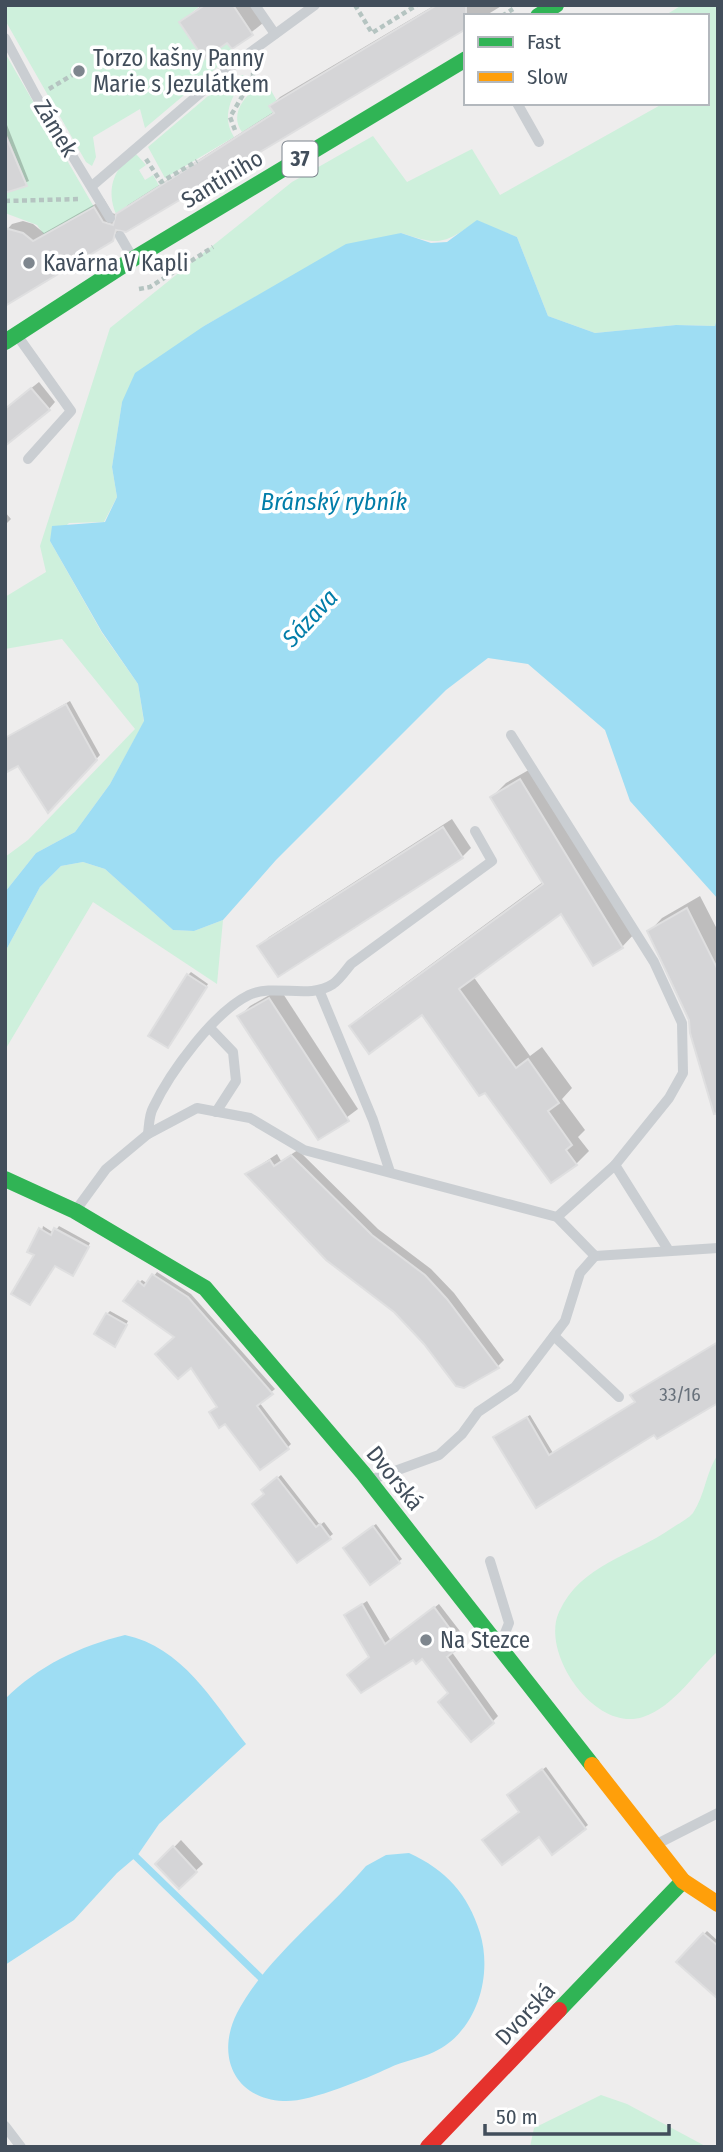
<svg xmlns="http://www.w3.org/2000/svg" width="723" height="2152" viewBox="0 0 723 2152" font-family="'Fira Sans Condensed',sans-serif">
<style>
.green{fill:#cef0dc}
.water{fill:#9eddf3}
.shadow{fill:#0003}
.lines{fill:none;stroke-linecap:round;stroke-linejoin:round}
.stream{stroke:#9eddf3;stroke-width:7}
.building{fill:#d5d5d7;stroke:#dfdfe0;stroke-width:2}
.path{stroke:#b5c4c1;stroke-width:4.5;stroke-dasharray:5 3.5;stroke-linecap:butt}
.lane{stroke:#caced2;stroke-width:10}
.fast{stroke:#30b455;stroke-width:16}
.slow{stroke:#ff9f0a;stroke-width:16}
.jam{stroke:#e5322d;stroke-width:16}
.poi-dot{fill:#7e868e;stroke:#fff;stroke-width:2.5}
.labels{text-anchor:middle;dominant-baseline:central;stroke-width:7;stroke-linejoin:round;paint-order:stroke}
.number-label{font-size:19px;fill:#68717b}
.shield{fill:#fff;stroke:#7b838c;stroke-width:2}
.shield-label{font-size:21px;font-weight:bold;fill:#424e5b}
.poi-label{font-size:23px;fill:#424e5b;stroke:#fff;text-anchor:start}
.street-label{font-size:23px;fill:#424e5b;stroke:#fff}
.water-label{font-size:24px;font-style:italic;fill:#017da9;stroke:#fff}
</style>
<rect width="100%" height="100%" fill="#eeeded"/>
<g class="green">
<path d="M 5,5 L 201,5 L 179,23 L 203,59 L 227,43 L 232,49 L 228,58 L 145,128 L 140,109 L 93,137 L 96,157 L 92,166 L 86,162 L 5,20 Z"/>
<path d="M 682,5 L 718,5 L 718,314 L 715,326 L 676,325 L 595,333 L 548,316 L 517,237 L 477,221 C 444,244 440,246 401,233 L 257,296 L 204,326 L 122,402 L 112,467 L 117,497 L 104,522 L 69,523 L 50,541 L 102,633 L 138,684 L 144,722 L 110,784 L 75,832 L 36,853 L 5,892 L 5,857 L 28,840 L 135,729 L 62,639 L 5,649 L 5,597 L 46,572 L 40,546 L 110,328 L 292,182 L 373,136 L 407,182 L 472,149 L 500,195 L 664,103 L 707,103 L 707,16 L 664,16 Z"/>
<path d="M 5,53 L 94,207 L 45,236 L 37,225 L 5,213 L 5,193 L 27,185 L 5,130 Z"/>
<path d="M 243,75 L 245,78 C 231,97 221,116 234,137 L 165,178 L 148,147 L 227,80 Z"/>
<path d="M 264,78 L 277,101 L 269,105 L 274,113 L 242,132 C 227,111 250,93 264,78 Z"/>
<path d="M 136,154 L 146,165 L 139,170 L 145,180 L 153,175 L 160,187 L 116,214 C 106,190 113,167 136,154 Z"/>
<path d="M 83,862 L 105,869 L 173,930 L 194,931 L 223,920 L 217,984 L 93,902 L 5,1050 L 5,952 L 40,887 L 61,866 Z"/>
<path d="M 718,1454 L 718,1651 C 694,1673 675,1706 643,1717 C 595,1733 540,1653 559,1612 C 581,1564 632,1556 672,1528 C 678,1524 688,1519 693,1513 C 705,1495 706,1472 718,1454 Z"/>
<path d="M 601,2095 L 627,2104 L 707,2147 L 530,2147 L 534,2128 Z"/>
</g>
<g class="water">
<path d="M 477,220 L 517,237 L 548,316 L 595,333 L 676,325 L 715,326 L 718,314 L 718,899 L 630,801 L 605,730 L 528,664 L 488,658 L 446,690 L 276,860 L 223,920 L 194,931 L 173,930 L 105,869 L 83,862 L 61,866 L 40,887 L 5,952 L 5,892 L 36,853 L 75,832 L 110,784 L 144,721 L 138,684 L 102,632 L 50,541 L 52,526 L 105,522 L 117,497 L 112,467 L 122,402 L 135,373 L 204,326 L 346,244 L 401,233 L 431,243 L 447,242 Z"/>
<path d="M 125,1635 C 182,1647 212,1700 246,1744 L 159,1824 L 137,1856 L 117,1873 L 74,1920 L 5,1965 L 5,1699 C 38,1666 80,1646 125,1635 Z"/>
<path d="M 409,1853 C 446,1870 468,1894 480,1933 C 493,1976 477,2032 434,2052 C 419,2059 403,2061 389,2068 C 365,2079 308,2103 283,2101 C 233,2098 216,2055 237,2013 C 265,1959 326,1913 366,1866 L 386,1855 Z"/>
</g>
<g class="shadow">
<path d="M 202,5 L 251,5 L 263,23 L 233,47 L 228,41 L 181,23 Z"/>
<path d="M 435,5 L 503,5 L 485,16 L 466,16 L 5,304 L 5,232 L 12,224 L 23,221 L 33,224 L 44,233 L 104,199 L 112,213 L 118,215 L 128,205 L 275,111 L 271,106 L 280,97 Z"/>
<path d="M 5,120 L 29,181 L 5,191 Z"/>
<path d="M 39,382 L 55,402 L 49,409 L 5,409 Z"/>
<path d="M 5,512 L 11,519 L 5,525 Z"/>
<path d="M 70,701 L 100,755 L 48,810 L 5,738 Z"/>
<path d="M 534,767 L 635,933 L 622,947 L 561,911 L 473,976 L 530,1056 L 542,1047 L 572,1088 L 562,1099 L 585,1130 L 578,1137 L 589,1151 L 576,1164 L 485,1090 L 422,1013 L 351,1026 L 365,1013 L 543,882 L 492,797 L 506,783 Z"/>
<path d="M 452,819 L 471,848 L 462,857 L 259,946 L 269,937 Z"/>
<path d="M 700,896 L 718,931 L 718,1121 L 701,1069 L 690,1019 L 649,932 L 662,918 Z"/>
<path d="M 191,972 L 208,984 L 171,1043 L 188,975 Z"/>
<path d="M 280,989 L 358,1109 L 319,1138 L 240,1016 L 250,1006 Z"/>
<path d="M 298,1150 L 378,1229 L 431,1269 L 454,1293 L 504,1360 L 497,1367 L 426,1342 L 395,1311 L 247,1174 L 277,1154 L 281,1161 Z"/>
<path d="M 43,1226 L 54,1233 L 59,1226 L 90,1243 L 76,1271 L 37,1255 Z"/>
<path d="M 157,1272 L 191,1294 L 275,1389 L 259,1402 L 291,1444 L 288,1447 L 218,1406 L 139,1283 L 142,1280 L 148,1284 Z"/>
<path d="M 110,1311 L 128,1321 L 115,1345 L 107,1314 Z"/>
<path d="M 637,1401 L 655,1433 L 536,1506 L 498,1434 L 530,1415 L 553,1453 Z"/>
<path d="M 281,1475 L 320,1525 L 324,1522 L 333,1534 L 298,1561 L 266,1494 L 266,1487 Z"/>
<path d="M 376,1524 L 402,1559 L 370,1582 L 348,1545 Z"/>
<path d="M 367,1601 L 391,1641 L 439,1604 L 466,1639 L 451,1651 L 498,1716 L 493,1721 L 450,1693 L 423,1656 L 371,1657 L 346,1615 Z"/>
<path d="M 546,1767 L 588,1825 L 552,1853 L 521,1811 L 512,1792 Z"/>
<path d="M 181,1840 L 203,1864 L 179,1886 L 158,1864 Z"/>
<path d="M 707,1931 L 718,1941 L 718,1975 L 679,1962 Z"/>
</g>
<g class="lines">
<path class="stream" d="M 131,1852 L 261,1978"/>
</g>
<g class="building">
<path d="M 205,5 L 233,5 L 253,35 L 232,49 L 227,43 L 204,59 L 179,22 Z"/>
<path d="M 437,5 L 466,5 L 466,29 L 126,232 L 116,230 L 113,241 L 5,306 L 5,228 L 23,233 L 33,241 L 94,207 L 103,222 L 113,225 L 116,214 L 274,113 L 269,106 Z"/>
<path d="M 5,134 L 27,186 L 5,193 Z"/>
<path d="M 31,388 L 50,410 L 5,446 L 5,409 Z"/>
<path d="M 66,704 L 97,760 L 48,813 L 18,766 L 5,773 L 5,738 Z"/>
<path d="M 520,779 L 623,948 L 593,966 L 561,914 L 459,989 L 516,1068 L 528,1059 L 559,1103 L 548,1111 L 572,1145 L 566,1150 L 577,1165 L 551,1183 L 485,1093 L 479,1096 L 422,1015 L 369,1054 L 349,1026 L 543,884 L 490,797 Z"/>
<path d="M 443,827 L 463,858 L 278,977 L 257,946 Z"/>
<path d="M 687,908 L 718,970 L 718,1113 L 714,1114 L 690,1033 L 689,1020 L 647,931 Z"/>
<path d="M 187,974 L 207,987 L 168,1048 L 148,1036 Z"/>
<path d="M 269,998 L 349,1121 L 318,1140 L 237,1016 Z"/>
<path d="M 291,1155 L 372,1235 L 425,1275 L 447,1299 L 499,1368 L 464,1388 L 456,1386 L 424,1344 L 394,1312 L 326,1260 L 245,1174 L 270,1160 L 274,1166 Z"/>
<path d="M 39,1228 L 51,1235 L 54,1228 L 89,1247 L 73,1276 L 55,1266 L 30,1305 L 11,1294 L 34,1255 L 27,1252 Z"/>
<path d="M 152,1274 L 188,1297 L 273,1394 L 257,1406 L 289,1449 L 260,1470 L 225,1424 L 219,1428 L 209,1412 L 217,1407 L 191,1368 L 178,1379 L 155,1354 L 174,1337 L 123,1301 L 138,1281 L 144,1286 Z"/>
<path d="M 106,1313 L 127,1325 L 115,1347 L 94,1334 Z"/>
<path d="M 718,1342 L 718,1403 L 657,1439 L 654,1435 L 536,1508 L 493,1437 L 527,1417 L 549,1455 L 635,1402 L 630,1395 Z"/>
<path d="M 277,1477 L 316,1527 L 320,1524 L 331,1539 L 297,1563 L 252,1504 L 264,1494 L 261,1490 Z"/>
<path d="M 373,1526 L 400,1563 L 370,1585 L 343,1548 Z"/>
<path d="M 362,1604 L 385,1644 L 434,1607 L 462,1645 L 447,1657 L 494,1723 L 471,1742 L 438,1702 L 448,1693 L 422,1659 L 416,1664 L 413,1660 L 361,1693 L 347,1675 L 369,1657 L 344,1615 Z"/>
<path d="M 542,1769 L 586,1829 L 552,1855 L 539,1837 L 502,1865 L 482,1840 L 519,1812 L 507,1795 Z"/>
<path d="M 173,1846 L 197,1872 L 179,1889 L 155,1864 Z"/>
<path d="M 703,1933 L 718,1946 L 718,1999 L 676,1962 Z"/>
</g>
<g class="lines">
<g class="path">
<path d="M 355,5 L 372,33 L 417,5"/>
<path d="M 502,16 L 513,9"/>
<path d="M 49,89 L 79,71"/>
<path d="M 235,130 L 230,117 L 253,78 L 253,71"/>
<path d="M 146,159 L 161,182 L 197,161"/>
<path d="M 5,201 L 79,199"/>
<path d="M 139,289 L 150,287 L 213,247"/>
</g>
<g class="lane">
<path d="M 255,5 L 275,34"/>
<path d="M 5,38 L 36,96 L 110,218"/>
<path d="M 517,103 L 539,142"/>
<path d="M 92,186 L 233,65 L 315,5"/>
<path d="M 120,236 L 131,255"/>
<path d="M 19,338 L 71,411 L 28,459"/>
<path d="M 511,735 L 654,962 L 682,1023 L 683,1073 L 669,1098 L 615,1165 L 557,1217"/>
<path d="M 319,990 L 373,1120 L 390,1172"/>
<path d="M 210,1028 L 233,1052 L 236,1081 L 216,1112"/>
<path d="M 148,1134 C 149,1126 149,1115 153,1108 C 170,1072 214,1012 249,995 C 275,983 309,1000 333,984 C 340,979 346,970 351,964 L 492,861 L 475,831"/>
<path d="M 615,1165 L 669,1251"/>
<path d="M 76,1210 L 106,1169 L 148,1134 L 197,1108 L 250,1118 L 304,1150 L 557,1217 L 595,1256 L 718,1248"/>
<path d="M 554,1336 L 619,1397"/>
<path d="M 373,1479 L 439,1455 L 462,1434 L 478,1412 L 515,1387 L 565,1321 L 580,1273 L 595,1256"/>
<path d="M 490,1561 L 509,1623 L 501,1643"/>
<path d="M 657,1844 L 718,1813"/>
<path d="M 5,2126 L 21,2147"/>
</g>
<g class="fast">
<path d="M 538,16 L 556,5"/>
<path d="M 5,342 L 133,259 L 466,59"/>
<path d="M 5,1179 L 75,1211 L 205,1288 L 363,1473 L 592,1765"/>
<path d="M 559,2010 L 683,1881"/>
</g>
<path class="slow" d="M 592,1765 L 683,1881 L 718,1904"/>
<path class="jam" d="M 428,2147 L 559,2010"/>
</g>
<g class="poi-dot">
<circle cx="79" cy="71" r="7"/>
<circle cx="29" cy="263" r="7"/>
<circle cx="426" cy="1640" r="7"/>
</g>
<g class="labels">
<g class="number-label">
<text x="680" y="1394">33/16</text>
</g>
<rect class="shield" x="282.5" y="141.5" width="35" height="35" rx="5"/>
<g class="shield-label">
<text x="300" y="159">37</text>
</g>
<g class="poi-label">
<text x="93" y="58">Torzo kašny Panny<tspan x="93" dy="26">Marie s Jezulátkem</tspan></text>
<text x="43" y="263">Kavárna V Kapli</text>
<text x="440" y="1640">Na Stezce</text>
</g>
<g class="street-label">
<text transform="translate(56 128) rotate(59)">Zámek</text>
<text transform="translate(222 179) rotate(-31)">Santiniho</text>
<text transform="translate(395 1478) rotate(51)">Dvorská</text>
<text transform="translate(525 2014) rotate(-47)">Dvorská</text>
</g>
<g class="water-label">
<text x="334" y="502">Bránský rybník</text>
<text transform="translate(310 618) rotate(-47)">Sázava</text>
</g>
</g>
<rect width="723" height="2152" fill="none" stroke="#424e5b" stroke-width="14"/>
<rect x="464" y="14" width="245" height="91" fill="#ffffff" stroke="#b3b8bd" stroke-width="2"/>
<rect x="478" y="37" width="35" height="10" fill="#30b455" stroke="#b3b8bd" stroke-width="2"/>
<text x="527" y="49" font-size="21" fill="#424e5b">Fast</text>
<rect x="478" y="72" width="35" height="10" fill="#ff9f0a" stroke="#b3b8bd" stroke-width="2"/>
<text x="527" y="84" font-size="21" fill="#424e5b">Slow</text>
<path d="M485 2124v10h184v-10" fill="none" stroke="#424e5b" stroke-width="3.5"/>
<text x="496" y="2124" font-size="21" fill="#424e5b" stroke="#ffffff" stroke-width="5" paint-order="stroke">50 m</text>
</svg>
